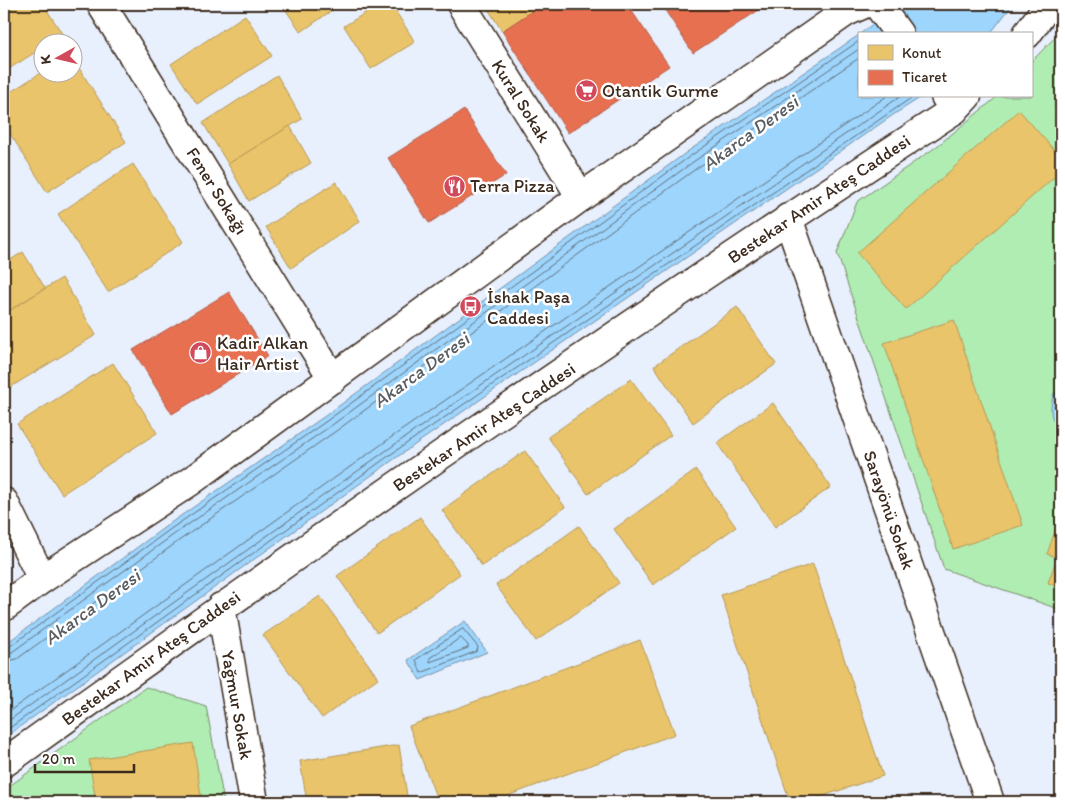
<svg xmlns="http://www.w3.org/2000/svg" width="1065" height="806" viewBox="0 0 1065 806" font-family="Itim,sans-serif">
<style>
.green{fill:#b0edb3;stroke:#768c68}
.water{fill:#9dd5fd;stroke:#7691a4}
.homes{fill:#e9c46a;stroke:#b59653}
.shops{fill:#e76f51;stroke:#b35a42}
.lines{fill:none;stroke-linecap:round;stroke-linejoin:round}
.shore{stroke:#626e77;stroke-width:1}
.minor-casing{stroke:#3b2a1e;stroke-width:31}
.primary-casing{stroke:#3b2a1e;stroke-width:31}
.minor{stroke:#fff;stroke-width:28}
.primary{stroke:#fff;stroke-width:28}
.labels{text-anchor:middle;dominant-baseline:central;stroke-width:5;stroke-linejoin:round;paint-order:stroke}
.poi-label{font-size:18px;fill:#3b2a1e;stroke:#fff;text-anchor:start}
.street-label{font-size:18px;fill:#3b2a1e;stroke:#fff}
.water-label{font-size:19px;font-style:italic;fill:#585d61;stroke:#fff}
</style>
<rect width="100%" height="100%" fill="#e8effd"/>
<filter id="ink" filterUnits="userSpaceOnUse"><feTurbulence type="fractalNoise" baseFrequency=".02" numOctaves="2"/><feDisplacementMap in="SourceGraphic" scale="10" xChannelSelector="R" yChannelSelector="G"/><feConvolveMatrix kernelMatrix="1 2 1 2 8 2 1 2 1" color-interpolation-filters="sRGB"/></filter>
<g filter="url(#ink)">
<g class="green">
<path d="M 1061,31 L 1061,610 L 944,569 L 837,253 L 857,202 L 936,147 L 998,96 L 1031,96 L 1031,62 Z"/>
<path d="M 146,687 L 206,706 L 224,802 L 4,802 L 4,790 Z"/>
</g>
<g class="water">
<path d="M 898,4 L 1013,4 L 990,34 L 860,34 Z"/>
<path d="M 859,35 L 859,96 L 923,96 L 893,115 L 400,455 L 4,738 L 4,645 L 169,524 L 325,416 L 687,152 Z"/>
<path d="M 1054,393 L 1061,395 L 1061,428 C 1048,420 1050,406 1054,393 Z"/>
<path d="M 465,621 L 487,652 L 420,680 L 408,660 Z"/>
</g>
<g class="homes">
<path d="M 4,4 L 43,4 L 63,35 L 51,42 L 42,42 L 42,48 L 4,72 Z"/>
<path d="M 287,4 L 341,4 L 301,32 L 283,6 Z"/>
<path d="M 380,4 L 391,4 L 415,42 L 371,69 L 344,26 Z"/>
<path d="M 485,4 L 543,4 L 502,31 Z"/>
<path d="M 245,15 L 272,56 L 197,104 L 171,64 Z"/>
<path d="M 72,57 L 126,142 L 47,192 L 4,124 L 4,96 L 42,72 L 72,72 Z"/>
<path d="M 277,75 L 302,119 L 228,164 L 203,123 Z"/>
<path d="M 1061,92 L 1061,110 L 1054,106 Z"/>
<path d="M 1019,110 L 1061,158 L 1061,171 L 906,309 L 857,253 Z"/>
<path d="M 290,126 L 311,163 L 249,201 L 228,164 Z"/>
<path d="M 133,164 L 183,242 L 108,292 L 58,214 Z"/>
<path d="M 336,182 L 360,221 L 291,268 L 266,227 Z"/>
<path d="M 23,252 L 45,288 L 4,314 L 4,264 Z"/>
<path d="M 62,278 L 96,335 L 4,391 L 4,314 Z"/>
<path d="M 737,307 L 776,364 L 693,423 L 654,366 Z"/>
<path d="M 954,320 L 1023,525 L 953,549 L 884,343 Z"/>
<path d="M 113,363 L 157,433 L 62,494 L 17,424 Z"/>
<path d="M 631,379 L 671,435 L 588,494 L 548,437 Z"/>
<path d="M 773,403 L 831,487 L 775,527 L 717,443 Z"/>
<path d="M 525,451 L 565,507 L 482,566 L 442,510 Z"/>
<path d="M 696,470 L 736,527 L 653,585 L 614,529 Z"/>
<path d="M 1061,514 L 1061,588 L 1048,583 L 1057,557 L 1047,554 Z"/>
<path d="M 420,517 L 460,574 L 377,633 L 337,576 Z"/>
<path d="M 579,526 L 619,583 L 536,641 L 496,585 Z"/>
<path d="M 813,564 L 883,776 L 805,802 L 790,802 L 721,595 Z"/>
<path d="M 320,596 L 378,678 L 322,718 L 263,635 Z"/>
<path d="M 640,640 L 675,734 L 491,802 L 438,802 L 409,726 Z"/>
<path d="M 193,743 L 202,802 L 96,802 L 89,760 Z"/>
<path d="M 399,745 L 408,802 L 307,802 L 300,761 Z"/>
</g>
<g class="shops">
<path d="M 543,4 L 627,4 L 669,66 L 568,133 L 502,31 Z"/>
<path d="M 661,4 L 768,4 L 693,53 Z"/>
<path d="M 464,110 L 506,175 L 429,223 L 388,158 Z"/>
<path d="M 229,292 L 268,356 L 172,414 L 133,350 Z"/>
</g>
<g class="lines">
<g class="shore">
<path d="M 463,629 L 478,647 L 477,651 L 421,673 L 416,660 Z"/>
<path d="M 461,638 L 468,645 L 468,648 L 430,662 L 430,658 Z"/>
<path d="M 4,649 L 9,647 L 172,528 L 328,420 L 689,157 L 859,41"/>
<path d="M 4,655 L 12,652 L 176,533 L 332,425 L 693,162 L 859,49"/>
<path d="M 4,662 L 17,659 L 180,540 L 336,431 L 697,168 L 859,58"/>
<path d="M 4,715 L 389,439 L 887,96"/>
<path d="M 4,724 L 394,445 L 901,96"/>
<path d="M 4,732 L 397,450 L 914,96"/>
</g>
<defs>
<g id="minor">
<path d="M 101,4 L 333,379"/>
<path d="M 461,4 L 581,197"/>
<path d="M 788,218 L 990,802"/>
<path d="M 221,607 L 254,802"/>
<path d="M 4,763 C 316,539 632,320 954,110"/>
</g>
<g id="primary">
<path d="M 877,4 L 899,34"/>
<path d="M 1027,34 L 1049,4"/>
<path d="M 945,96 L 954,110 L 967,96"/>
<path d="M 4,502 L 42,579"/>
<path d="M 4,607 L 42,579 L 191,481 L 581,197 L 846,12 L 864,4"/>
</g>
</defs>
<use href="#minor" class="minor-casing"/>
<use href="#primary" class="primary-casing"/>
<use href="#minor" class="minor"/>
<use href="#primary" class="primary"/>
</g>
</g>
<defs>
<symbol id="supermarket-disc" viewBox="-11 -11 22 22"><circle r="9.5" fill="#d1495b" stroke="#fff"/><path d="M-6-5.5h2.5l.6 2H6L4.5 2H-2.5L-4.4-4H-6ZM-1.5 3.2a1.3 1.3 0 1 0 .1 0ZM3 3.2a1.3 1.3 0 1 0 .1 0Z" fill="#fff"/></symbol>
<symbol id="restaurant-disc" viewBox="-11 -11 22 22"><circle r="9.5" fill="#d1495b" stroke="#fff"/><path d="M-5-6h1v4h1v-4h1v4h1v-4h1v5L-1.5 .5V6h-2V.5L-5-1ZM5-6V6H3V1.5H1.5Q1.5-4 5-6Z" fill="#fff"/></symbol>
<symbol id="bus-disc" viewBox="-11 -11 22 22"><circle r="9.5" fill="#d1495b" stroke="#fff"/><path d="M-5-6H5V4H4V6H2V4H-2V6H-4V4H-5ZM-3.5-4V0h7V-4ZM-3.5 1.2v1.5H-2V1.2ZM2 1.2v1.5H3.5V1.2Z" fill="#fff"/></symbol>
<symbol id="shop-disc" viewBox="-11 -11 22 22"><circle r="9.5" fill="#d1495b" stroke="#fff"/><path d="M-5-2.5h2.3a2.7 3.5 0 0 1 5.4 0H5L5.5 6h-11ZM-1.5-2.5h3a1.5 2.3 0 0 0-3 0Z" fill="#fff"/></symbol>
</defs>
<g fill-rule="evenodd">
<use href="#supermarket-disc" x="574" y="78" width="25" height="25"/>
<use href="#restaurant-disc" x="442" y="174" width="25" height="25"/>
<use href="#bus-disc" x="458" y="294" width="25" height="25"/>
<use href="#shop-disc" x="188" y="340" width="25" height="25"/>
</g>
<g class="labels">
<g class="poi-label">
<text x="602" y="91">Otantik Gurme</text>
<text x="470" y="186">Terra Pizza</text>
<text x="487" y="297">İshak Paşa<tspan x="487" dy="21">Caddesi</tspan></text>
<text x="217" y="343">Kadir Alkan<tspan x="217" dy="21">Hair Artist</tspan></text>
</g>
<g class="street-label">
<text transform="translate(521 101) rotate(58)">Kural Sokak</text>
<text transform="translate(217 191) rotate(58)">Fener Sokağı</text>
<text transform="translate(819 199) rotate(-34)">Bestekar Amir Ateş Caddesi</text>
<text transform="translate(484 427) rotate(-34)">Bestekar Amir Ateş Caddesi</text>
<text transform="translate(889 510) rotate(71)">Sarayönü Sokak</text>
<text transform="translate(151 658) rotate(-36)">Bestekar Amir Ateş Caddesi</text>
<text transform="translate(237 705) rotate(80)">Yağmur Sokak</text>
</g>
<g class="water-label">
<text transform="translate(750 133) rotate(-36)">Akarca Deresi</text>
<text transform="translate(421 370) rotate(-36)">Akarca Deresi</text>
<text transform="translate(92 607) rotate(-36)">Akarca Deresi</text>
</g>
</g>
<rect width="1065" height="806" fill="none" stroke="#fff" stroke-width="20"/>
<rect x="10" y="10" width="1045" height="786" fill="none" stroke="#3b2a1e" stroke-width="2" filter="url(#ink)"/>
<rect x="858" y="32" width="175" height="65" fill="#ffffff" stroke="#b1aaa5"/>
<rect x="868" y="45" width="25" height="15" fill="#e9c46a" stroke="#b1aaa5"/>
<text x="902" y="58" font-size="15" fill="#3b2a1e">Konut</text>
<rect x="868" y="70" width="25" height="15" fill="#e76f51" stroke="#b1aaa5"/>
<text x="902" y="82" font-size="15" fill="#3b2a1e">Ticaret</text>
<g transform="translate(58 58) rotate(262)"><circle r="24" fill="#ffffff" stroke="#b1aaa5"/>
<path d="M0-4L9 19L0 12L-9 19Z" fill="#d1495b"/>
<text y="-8" font-size="14" font-weight="bold" text-anchor="middle" fill="#3b2a1e">K</text>
</g>
<path d="M35 764v8h99v-8" fill="none" stroke="#3b2a1e" stroke-width="2.5"/>
<text x="42" y="764" font-size="15" fill="#3b2a1e" stroke="#ffffff" stroke-width="4" paint-order="stroke">20 m</text>
</svg>
